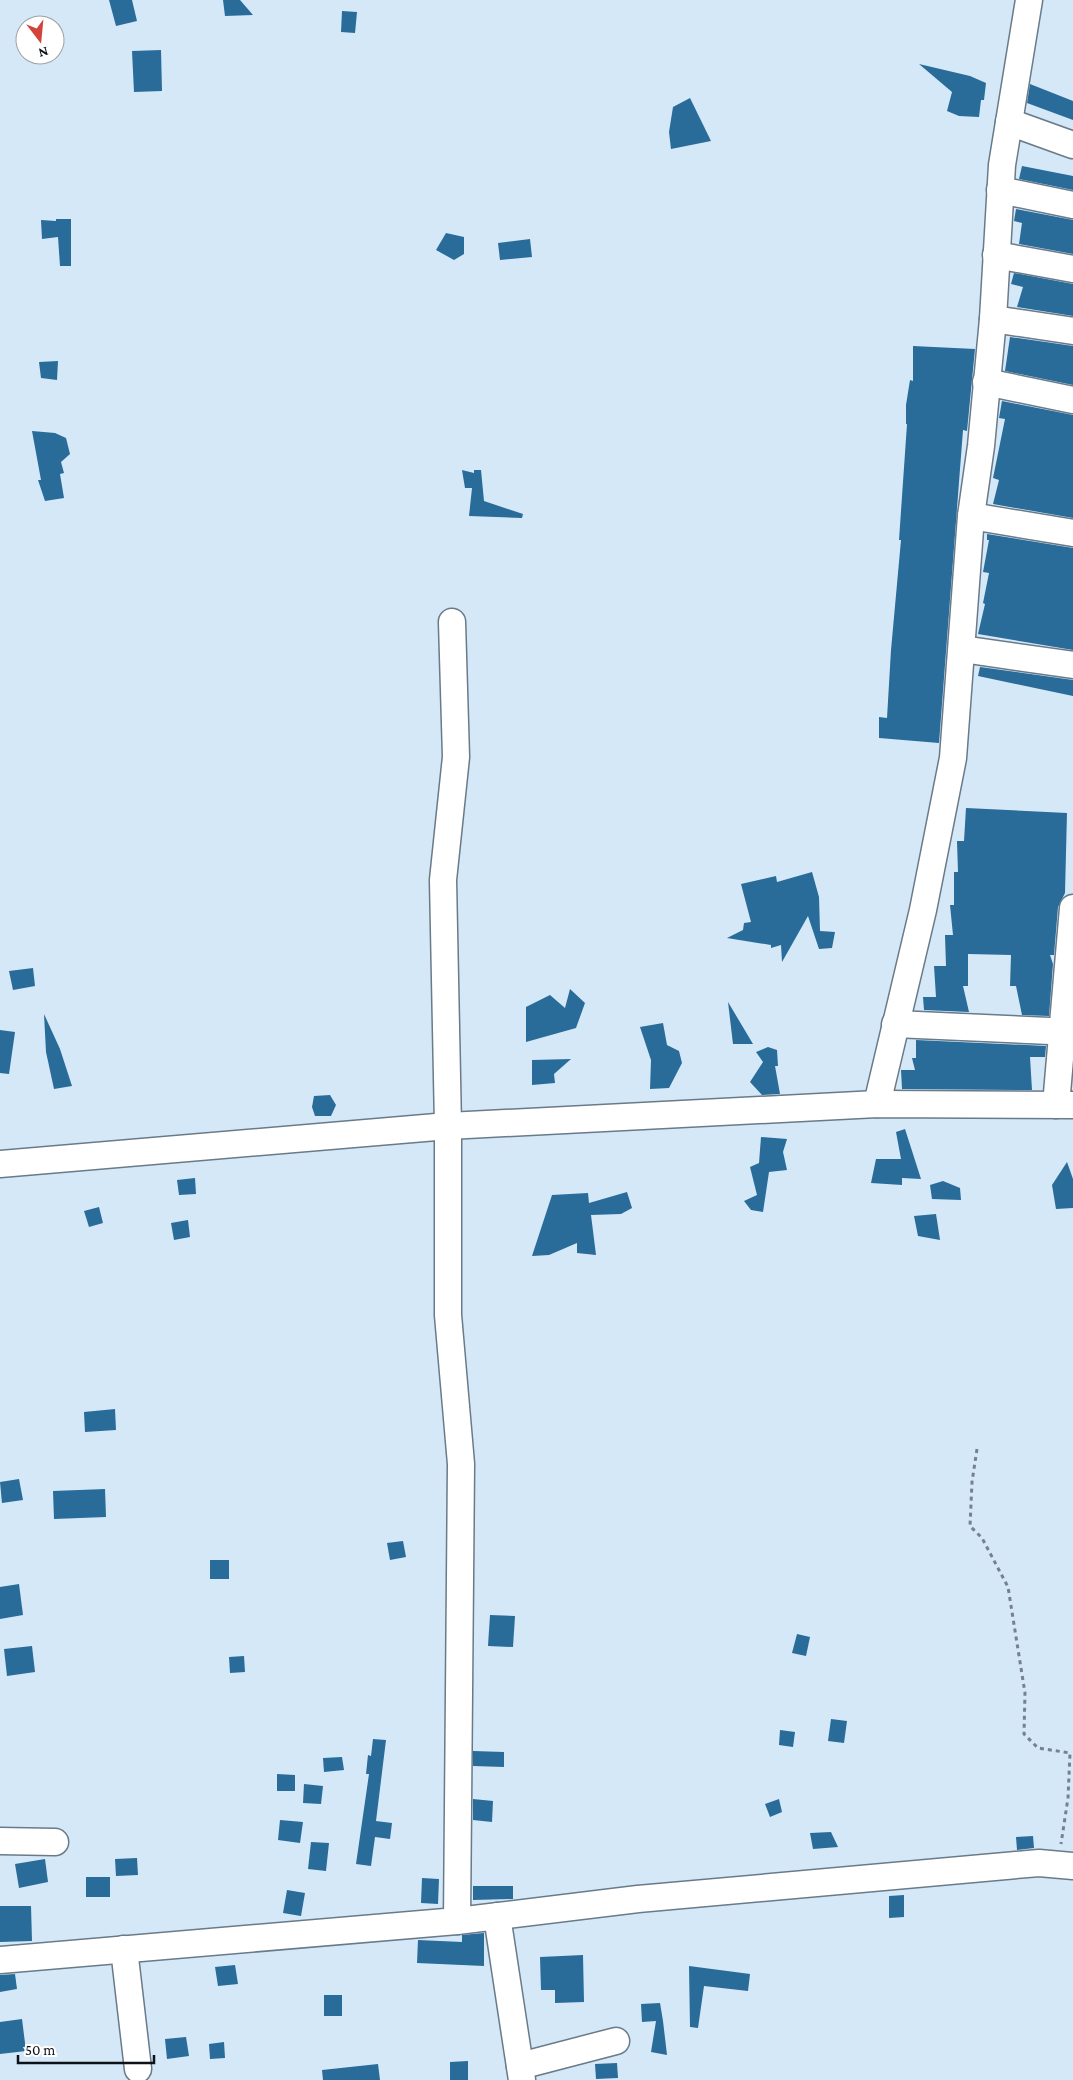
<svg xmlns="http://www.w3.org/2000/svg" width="1073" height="2080" viewBox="0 0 1073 2080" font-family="'Crimson Pro',serif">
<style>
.building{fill:#296b99}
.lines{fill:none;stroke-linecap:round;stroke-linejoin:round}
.minor-casing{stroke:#697a88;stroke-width:29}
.path{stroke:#75828d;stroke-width:3;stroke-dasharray:4 4;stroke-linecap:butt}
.minor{stroke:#fff;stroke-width:26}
</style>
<rect width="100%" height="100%" fill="#d5e8f8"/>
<g class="building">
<path d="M 109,0 L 132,0 L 137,21 L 116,26 Z"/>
<path d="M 223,0 L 240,0 L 253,15 L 225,16 Z"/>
<path d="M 342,11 L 357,12 L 355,33 L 341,32 Z"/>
<path d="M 161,50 L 162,91 L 134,92 L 132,51 Z"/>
<path d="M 919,64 L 970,76 L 986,83 L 984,100 L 981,100 L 979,117 L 959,116 L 947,111 L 952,92 Z"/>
<path d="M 1030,84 L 1073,101 L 1073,120 L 1027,103 Z"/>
<path d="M 690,98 L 711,141 L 671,149 L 669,132 L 673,107 Z"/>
<path d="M 1022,166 L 1073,176 L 1073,190 L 1019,179 Z"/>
<path d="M 1016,209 L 1073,220 L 1073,254 L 1019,244 L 1022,223 L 1014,221 Z"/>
<path d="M 56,219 L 71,219 L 71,266 L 60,266 L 58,237 L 42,239 L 41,220 L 56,221 Z"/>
<path d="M 446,233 L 464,237 L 464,254 L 454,260 L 436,250 Z"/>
<path d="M 530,239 L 532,257 L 500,260 L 498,243 Z"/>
<path d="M 1014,273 L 1073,284 L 1073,316 L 1017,307 L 1023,287 L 1011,284 Z"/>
<path d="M 1010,337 L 1073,346 L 1073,385 L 1005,371 Z"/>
<path d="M 913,346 L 975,349 L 967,431 L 963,430 L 939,743 L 879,738 L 879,717 L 887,718 L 891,650 L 901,540 L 899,540 L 907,424 L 906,424 L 906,405 L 910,380 L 913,381 Z"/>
<path d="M 58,361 L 57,380 L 41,378 L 39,362 Z"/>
<path d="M 1002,401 L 1073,415 L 1073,518 L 993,504 L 999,480 L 993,478 L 1005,419 L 999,418 Z"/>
<path d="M 32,431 L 55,433 L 66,438 L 70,454 L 61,462 L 64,473 L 60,474 L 64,498 L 45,501 L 38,480 L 41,480 Z"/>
<path d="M 462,470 L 474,473 L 474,470 L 481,470 L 484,501 L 523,514 L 522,518 L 469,516 L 472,488 L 465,488 Z"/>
<path d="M 987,534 L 1073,548 L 1073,650 L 978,634 L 985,604 L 983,603 L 989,573 L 983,572 L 989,540 L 987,540 Z"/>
<path d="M 980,667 L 1073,680 L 1073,696 L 978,676 Z"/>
<path d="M 966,808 L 1067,813 L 1065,893 L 1058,907 L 1054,955 L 1050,955 L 1053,964 L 1049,1016 L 1022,1015 L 1016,986 L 1010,986 L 1011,955 L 968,954 L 968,986 L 963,986 L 969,1012 L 924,1010 L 923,997 L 936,997 L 934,966 L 946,966 L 945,935 L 953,935 L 950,905 L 954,905 L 954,872 L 958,872 L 957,841 L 964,841 Z"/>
<path d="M 812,872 L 819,897 L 820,931 L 835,932 L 832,948 L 819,949 L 808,916 L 782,962 L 781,945 L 771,948 L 771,945 L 727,938 L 743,930 L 744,923 L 751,922 L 741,884 L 776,876 L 777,882 Z"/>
<path d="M 33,968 L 35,986 L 13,990 L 9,971 Z"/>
<path d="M 570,989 L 585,1003 L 576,1028 L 526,1042 L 526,1007 L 550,995 L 565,1008 Z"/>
<path d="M 728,1002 L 753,1044 L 733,1044 Z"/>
<path d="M 44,1014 L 60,1049 L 72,1086 L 54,1089 L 46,1052 Z"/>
<path d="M 663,1023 L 667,1045 L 679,1051 L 682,1063 L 669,1088 L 650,1089 L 651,1060 L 640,1027 Z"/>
<path d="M 0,1030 L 15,1032 L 9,1074 L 0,1073 Z"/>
<path d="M 916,1040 L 1046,1046 L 1045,1057 L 1030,1057 L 1032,1090 L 902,1089 L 901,1070 L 915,1070 L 912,1058 L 916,1058 Z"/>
<path d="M 768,1047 L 777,1050 L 778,1066 L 775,1066 L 780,1094 L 762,1095 L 750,1082 L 763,1062 L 756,1052 Z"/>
<path d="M 571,1059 L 554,1074 L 555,1083 L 532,1085 L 532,1060 Z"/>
<path d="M 330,1095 L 336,1105 L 331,1116 L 315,1116 L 312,1107 L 314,1096 Z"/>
<path d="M 905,1129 L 921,1179 L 902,1178 L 902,1185 L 871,1183 L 876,1159 L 901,1159 L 896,1132 Z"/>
<path d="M 761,1137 L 787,1139 L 783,1152 L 787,1170 L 769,1172 L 763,1212 L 751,1210 L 744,1201 L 757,1195 L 750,1167 L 759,1163 Z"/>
<path d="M 1067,1162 L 1073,1179 L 1073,1208 L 1056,1209 L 1052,1185 Z"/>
<path d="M 195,1178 L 196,1194 L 179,1195 L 177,1180 Z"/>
<path d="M 943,1181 L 960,1188 L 961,1200 L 932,1199 L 930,1185 Z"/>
<path d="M 627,1192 L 632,1208 L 621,1214 L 591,1215 L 596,1255 L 577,1253 L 577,1243 L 549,1255 L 532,1256 L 552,1195 L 588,1193 L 589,1203 Z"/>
<path d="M 99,1207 L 103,1223 L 89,1227 L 84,1211 Z"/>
<path d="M 936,1214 L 940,1240 L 918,1236 L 914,1216 Z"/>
<path d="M 188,1220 L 190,1237 L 174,1240 L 171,1223 Z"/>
<path d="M 115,1409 L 116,1430 L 85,1432 L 84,1412 Z"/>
<path d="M 19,1479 L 23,1500 L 2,1503 L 0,1482 Z"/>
<path d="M 105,1489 L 106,1517 L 54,1519 L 53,1491 Z"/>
<path d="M 403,1541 L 406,1557 L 390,1560 L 387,1543 Z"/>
<rect x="210" y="1560" width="19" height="19"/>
<path d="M 19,1584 L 23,1615 L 0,1619 L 0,1587 Z"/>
<path d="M 490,1615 L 515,1616 L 513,1647 L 488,1646 Z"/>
<path d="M 797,1634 L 810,1637 L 806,1656 L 792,1653 Z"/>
<path d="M 32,1646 L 35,1672 L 7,1676 L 4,1649 Z"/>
<path d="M 244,1656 L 245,1672 L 230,1673 L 229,1657 Z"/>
<path d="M 831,1719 L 847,1721 L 844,1743 L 828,1741 Z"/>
<path d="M 780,1730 L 795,1732 L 793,1747 L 779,1745 Z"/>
<path d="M 373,1739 L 386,1740 L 376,1821 L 392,1823 L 390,1839 L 375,1837 L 371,1866 L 356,1864 L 369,1774 L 366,1774 L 368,1755 L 371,1756 Z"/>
<path d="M 473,1751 L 504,1752 L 504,1767 L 473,1766 Z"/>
<path d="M 342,1757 L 344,1770 L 324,1772 L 323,1758 Z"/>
<path d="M 277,1774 L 295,1775 L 295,1791 L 277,1791 Z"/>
<path d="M 304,1784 L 323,1786 L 321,1804 L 303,1803 Z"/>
<path d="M 473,1799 L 493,1801 L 492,1822 L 473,1820 Z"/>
<path d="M 779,1799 L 782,1812 L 770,1817 L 765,1804 Z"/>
<path d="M 280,1820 L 303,1822 L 300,1843 L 278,1840 Z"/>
<path d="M 831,1832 L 838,1847 L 813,1849 L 810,1833 Z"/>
<path d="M 1033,1836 L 1034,1848 L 1017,1850 L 1016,1837 Z"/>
<path d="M 311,1842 L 329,1843 L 326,1871 L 308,1869 Z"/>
<path d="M 137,1858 L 138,1875 L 116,1876 L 115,1859 Z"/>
<path d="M 45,1859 L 48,1882 L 19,1888 L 15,1864 Z"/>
<rect x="86" y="1877" width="24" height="20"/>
<path d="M 422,1878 L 439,1879 L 438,1904 L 421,1903 Z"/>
<path d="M 473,1886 L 513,1886 L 513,1899 L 473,1900 Z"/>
<path d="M 287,1890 L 305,1893 L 301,1916 L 283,1913 Z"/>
<path d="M 904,1895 L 904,1917 L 889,1918 L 889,1896 Z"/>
<path d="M 0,1906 L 31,1906 L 32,1941 L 0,1942 Z"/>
<path d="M 484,1933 L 484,1966 L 417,1963 L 418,1940 L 462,1942 L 462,1935 Z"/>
<path d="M 583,1955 L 584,2002 L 555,2003 L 555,1990 L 541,1990 L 540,1957 Z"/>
<path d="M 235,1965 L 238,1984 L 218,1986 L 215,1967 Z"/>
<path d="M 689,1966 L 750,1974 L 748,1991 L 704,1986 L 698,2028 L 690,2027 Z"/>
<path d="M 15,1974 L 17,1989 L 0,1992 L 0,1975 Z"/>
<rect x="324" y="1995" width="18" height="21"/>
<path d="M 660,2003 L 663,2021 L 667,2055 L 651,2052 L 656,2021 L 642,2022 L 641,2004 Z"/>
<path d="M 22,2019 L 26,2051 L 0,2054 L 0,2022 Z"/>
<path d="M 186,2037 L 189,2056 L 167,2059 L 165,2039 Z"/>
<path d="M 224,2042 L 225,2058 L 210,2059 L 209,2044 Z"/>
<path d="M 468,2061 L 468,2080 L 450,2080 L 450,2062 Z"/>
<path d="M 617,2063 L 618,2078 L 596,2079 L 595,2064 Z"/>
<path d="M 378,2064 L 380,2080 L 323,2080 L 322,2070 Z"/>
</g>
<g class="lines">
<defs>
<g id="minor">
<path d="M 1009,122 L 1073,145"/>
<path d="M 1000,190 L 1073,205"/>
<path d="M 996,255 L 1073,269"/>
<path d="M 993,319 L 1073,331"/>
<path d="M 986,382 L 1073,400"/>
<path d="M 971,516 L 1073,533"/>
<path d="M 452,622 L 456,757 L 443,880 L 448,1126 L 448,1315 L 461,1464 L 457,1921"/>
<path d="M 962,649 L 1073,665"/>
<path d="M 895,1024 L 1073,1032"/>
<path d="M 877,1104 L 923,910 L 953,758 L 971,516 L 981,446 L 993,319 L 1002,165 L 1029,0"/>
<path d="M 1056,1105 L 1073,908"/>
<path d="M 0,1164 L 448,1126 L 877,1104 L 1073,1105"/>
<path d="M 0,1841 L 55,1842"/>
<path d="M 497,1916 L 522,2080"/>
<path d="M 124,1949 L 138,2069"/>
<path d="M 0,1960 L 457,1921 L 638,1899 L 1039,1863 L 1073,1866"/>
<path d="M 520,2066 L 616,2041"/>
</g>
</defs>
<use href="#minor" class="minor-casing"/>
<path class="path" d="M 977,1449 L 972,1482 L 970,1526 L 982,1538 L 1008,1587 L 1025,1693 L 1024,1734 L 1038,1748 L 1070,1753 L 1068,1798 L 1061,1844"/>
<use href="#minor" class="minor"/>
</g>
<g transform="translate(40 40) rotate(164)"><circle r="24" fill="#ffffff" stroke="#9ea0a3"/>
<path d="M0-4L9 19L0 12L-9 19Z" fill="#d2443b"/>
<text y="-8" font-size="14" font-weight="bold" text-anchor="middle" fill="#0c1218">N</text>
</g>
<path d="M18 2055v8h136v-8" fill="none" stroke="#0c1218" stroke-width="2.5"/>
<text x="25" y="2055" font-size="15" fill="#0c1218" stroke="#ffffff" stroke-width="4" paint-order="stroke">50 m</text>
</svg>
